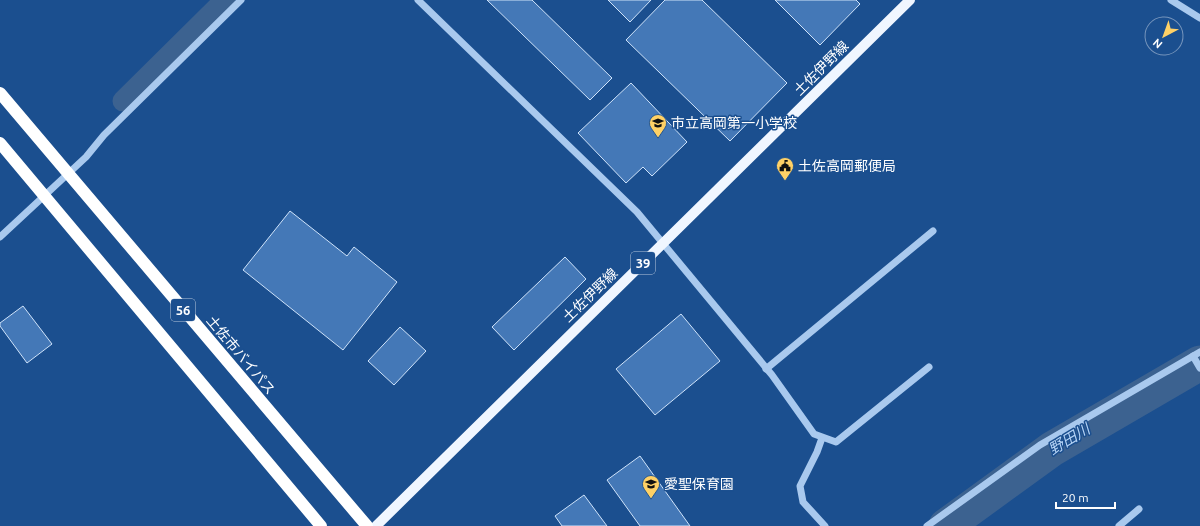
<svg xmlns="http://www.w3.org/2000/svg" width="1200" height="526" viewBox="0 0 1200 526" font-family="Ubuntu,'Noto Sans JP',sans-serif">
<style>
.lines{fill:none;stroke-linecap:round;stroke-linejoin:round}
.canal{stroke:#3c6290;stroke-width:21}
.river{stroke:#3c6290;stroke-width:35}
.building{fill:#4478b7;stroke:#cfe3fa}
.minor{stroke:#a9c9ee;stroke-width:7}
.major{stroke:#f0f6ff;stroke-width:10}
.highway{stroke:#fff;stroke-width:12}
.labels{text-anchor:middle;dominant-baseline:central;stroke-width:3;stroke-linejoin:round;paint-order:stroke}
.shield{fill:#1b4f8f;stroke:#bbcadd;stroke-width:1}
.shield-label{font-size:13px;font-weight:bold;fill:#fff}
.street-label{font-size:14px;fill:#fff;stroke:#1b4f8f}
.poi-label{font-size:14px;fill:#fff;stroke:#1b4f8f;text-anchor:start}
.water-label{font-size:15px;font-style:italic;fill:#b5d3f5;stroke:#1b4f8f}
</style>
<rect width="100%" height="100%" fill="#1b4f8f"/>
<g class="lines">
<path class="canal" d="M 123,101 L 225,0"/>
<path class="river" d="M 946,526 L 1052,449 L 1200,363"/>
</g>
<g class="building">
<path d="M 487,0 L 532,0 L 612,78 L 590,100 Z"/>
<path d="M 608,0 L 651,0 L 630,22 Z"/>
<path d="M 665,0 L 702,0 L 787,83 L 730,141 L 626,40 Z"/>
<path d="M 775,0 L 856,0 L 860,4 L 820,45 Z"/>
<path d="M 631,83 L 687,142 L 652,176 L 643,167 L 626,183 L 578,133 Z"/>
<path d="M 290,211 L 347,256 L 354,247 L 397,282 L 343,350 L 243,270 Z"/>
<path d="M 565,257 L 586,279 L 514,350 L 492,327 Z"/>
<path d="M 23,306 L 52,344 L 27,363 L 0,326 L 0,323 Z"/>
<path d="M 681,314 L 720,361 L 655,415 L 616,369 Z"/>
<path d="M 400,327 L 426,351 L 394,385 L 368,361 Z"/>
<path d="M 640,456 L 690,526 L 640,526 L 607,480 Z"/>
<path d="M 584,495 L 607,526 L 562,526 L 555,516 Z"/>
</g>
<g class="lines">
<g class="minor">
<path d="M 418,0 L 637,212 L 772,375 L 814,434 L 836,442 L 929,367"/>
<path d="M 1171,0 L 1200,18"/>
<path d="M 0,237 L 86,157 L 104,135 L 241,0"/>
<path d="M 1193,356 L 1200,368"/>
<path d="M 766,369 L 933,231"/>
<path d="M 822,438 L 817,452 L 800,486 L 803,502 L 825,526"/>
<path d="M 927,526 L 1040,445 L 1200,352"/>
<path d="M 1119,526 L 1139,509"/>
</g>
<path class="major" d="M 376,526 L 910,0"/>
<g class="highway">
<path d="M 0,93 L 367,526"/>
<path d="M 0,143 L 321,526"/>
</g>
</g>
<defs>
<symbol id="school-pin" viewBox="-11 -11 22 30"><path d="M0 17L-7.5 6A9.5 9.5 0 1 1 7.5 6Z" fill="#ffd166" stroke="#1b4f8f"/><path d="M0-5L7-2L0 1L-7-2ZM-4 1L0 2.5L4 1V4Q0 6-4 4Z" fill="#111"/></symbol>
<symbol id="civic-pin" viewBox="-11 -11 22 30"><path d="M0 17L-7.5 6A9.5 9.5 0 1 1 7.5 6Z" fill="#ffd166" stroke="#1b4f8f"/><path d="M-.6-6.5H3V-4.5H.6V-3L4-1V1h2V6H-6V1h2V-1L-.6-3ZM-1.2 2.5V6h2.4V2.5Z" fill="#111"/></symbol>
</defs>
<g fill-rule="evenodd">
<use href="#school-pin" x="648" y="113" width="20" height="27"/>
<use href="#civic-pin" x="775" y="156" width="20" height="27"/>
<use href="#school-pin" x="641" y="474" width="20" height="27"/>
</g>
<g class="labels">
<g class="shield">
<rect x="631" y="252" width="24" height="22" rx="3"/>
<rect x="171" y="299" width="24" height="22" rx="3"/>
</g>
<g class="shield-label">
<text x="643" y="263">39</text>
<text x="183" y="310">56</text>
</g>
<g class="street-label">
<text transform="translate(821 68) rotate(-45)">土佐伊野線</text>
<text transform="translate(590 295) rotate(-44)">土佐伊野線</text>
<text transform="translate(241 355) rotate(50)">土佐市バイパス</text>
</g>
<g class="poi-label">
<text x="671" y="123">市立高岡第一小学校</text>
<text x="798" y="166">土佐高岡郵便局</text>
<text x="664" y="484">愛聖保育園</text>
</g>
<g class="water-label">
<text transform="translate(1069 439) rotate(-31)">野田川</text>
</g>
</g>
<g transform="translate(1164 36) rotate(221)"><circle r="19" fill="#1b4f8f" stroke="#7695bc"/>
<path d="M0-3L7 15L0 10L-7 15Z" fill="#ffd166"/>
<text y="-6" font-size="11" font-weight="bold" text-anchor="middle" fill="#ffffff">N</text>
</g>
<path d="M1056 502v6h59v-6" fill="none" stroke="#ffffff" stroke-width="2"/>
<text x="1062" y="502" font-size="12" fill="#ffffff" stroke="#1b4f8f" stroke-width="3" paint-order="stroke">20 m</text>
</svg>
